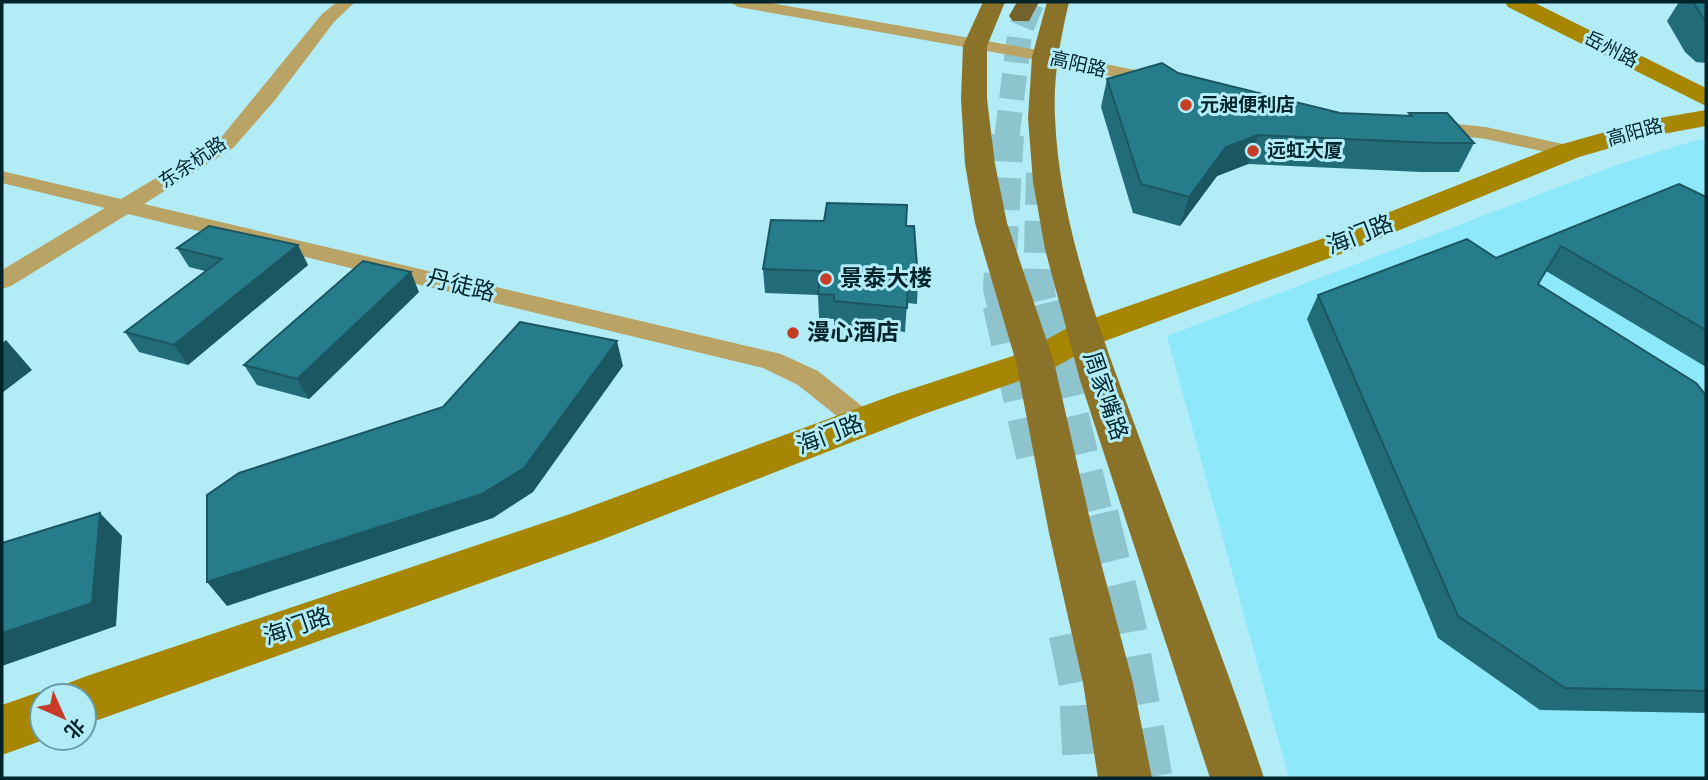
<svg xmlns="http://www.w3.org/2000/svg" width="1708" height="780" viewBox="0 0 1708 780" font-family="'Sofia Sans Condensed','Noto Sans SC',sans-serif">
<style>
.built{fill:#8de8f9}
.lines{fill:none;stroke-linecap:round;stroke-linejoin:round}
.highway-tunnel-far3{stroke:#8ec4ce;stroke-width:25;stroke-dasharray:25 12;stroke-linecap:butt}
.highway-tunnel-far2{stroke:#8ec4ce;stroke-width:32;stroke-dasharray:32 16;stroke-linecap:butt}
.highway-tunnel-far1{stroke:#8ec4ce;stroke-width:39;stroke-dasharray:39 19;stroke-linecap:butt}
.highway-tunnel{stroke:#8ec4ce;stroke-width:49;stroke-dasharray:49 24;stroke-linecap:butt}
.street{fill:#b9a466;fill-rule:evenodd}
.secondary{fill:#a68602;fill-rule:evenodd}
.primary{fill:#8a7328;fill-rule:evenodd}
.highway{fill:#74622d;fill-rule:evenodd}
.wall{fill:#226b78}
.shaded-wall{fill:#1b5761}
.building{fill:#277c8b;stroke:#1b5761;stroke-width:2}
.poi-dot{fill:#c73c27;stroke:#b1ecf7;stroke-width:2.5}
.labels{text-anchor:middle;dominant-baseline:central;stroke-width:6;stroke-linejoin:round;paint-order:stroke}
.far-street-label{font-size:19px;fill:#01242b;stroke:#b1ecf7}
.far-poi-label{font-size:19px;font-weight:bold;fill:#01242b;stroke:#b1ecf7;text-anchor:start}
.street-label{font-size:23px;fill:#01242b;stroke:#b1ecf7}
.poi-label{font-size:23px;font-weight:bold;fill:#01242b;stroke:#b1ecf7;text-anchor:start}
</style>
<rect width="100%" height="100%" fill="#b1ecf7"/>
<path class="built" d="M 1700,139 L 1706,142 L 1706,778 L 1289,778 L 1167,336 L 1617,165 Z"/>
<g class="lines">
<path class="highway-tunnel-far3" d="M 1007,136 L 1020,31 L 1032,2"/>
<g class="highway-tunnel-far2">
<path d="M 1042,173 L 1039,293 L 1042,305"/>
<path d="M 1003,305 L 999,288 L 1008,135"/>
</g>
<g class="highway-tunnel-far1">
<path d="M 1002,304 L 1036,458"/>
<path d="M 1042,304 L 1094,517"/>
</g>
<g class="highway-tunnel">
<path d="M 1094,515 L 1122,629 L 1148,778"/>
<path d="M 1073,633 L 1083,681 L 1088,778"/>
</g>
<g class="street">
<path d="M 337,2 L 355,2 L 334,22 L 275,100 L 233,148 L 144,204 L 781,354 L 818,371 L 873,415 L 877,422 L 873,429 L 863,433 L 853,429 L 798,385 L 763,368 L 128,214 L 11,286 L 2,289 L 2,270 L 105,208 L 2,183 L 2,171 L 121,199 L 219,140 L 322,14 Z"/>
<path d="M 730,2 L 765,2 L 1043,51 L 1159,75 L 1168,81 L 1159,87 L 1043,61 L 738,7 Z"/>
<path d="M 1427,121 L 1486,127 L 1576,147 L 1579,151 L 1569,157 L 1486,139 L 1420,131 L 1417,127 L 1420,123 Z"/>
</g>
<g class="secondary">
<path d="M 1505,2 L 1533,2 L 1706,88 L 1706,106 L 1508,7 Z"/>
<path d="M 1706,110 L 1706,126 L 1652,136 L 1579,157 L 1346,252 L 1097,344 L 1048,371 L 924,414 L 601,540 L 84,725 L 84,696 L 61,696 L 66,684 L 84,677 L 570,514 L 896,394 L 1022,353 L 1071,326 L 1324,238 L 1559,145 L 1648,120 Z"/>
<path d="M 42,691 L 54,696 L 42,696 L 42,738 L 49,738 L 2,755 L 2,705 Z"/>
</g>
<g class="primary">
<path d="M 983,2 L 1005,2 L 987,46 L 987,99 L 995,164 L 1007,223 L 1054,362 L 1093,533 L 1133,683 L 1152,778 L 1098,778 L 1083,683 L 1049,533 L 1016,362 L 975,223 L 965,164 L 961,99 L 963,46 Z"/>
<path d="M 1047,2 L 1069,2 C 1060,41 1053,77 1055,117 C 1059,219 1096,320 1131,415 C 1175,536 1224,656 1264,778 L 1210,778 L 1080,380 L 1045,249 L 1033,182 L 1028,118 L 1032,57 Z"/>
</g>
<path class="highway" d="M 1017,2 L 1039,2 L 1029,21 L 1013,21 L 1009,16 Z"/>
</g>
<g class="wall">
<path d="M 1679,2 L 1706,2 L 1706,63 L 1696,62 L 1685,52 L 1667,21 Z"/>
<path d="M 1178,73 L 1340,113 L 1408,116 L 1409,113 L 1474,143 L 1459,172 L 1421,172 L 1248,164 L 1217,176 L 1180,226 L 1133,213 L 1101,107 L 1107,79 Z"/>
<path d="M 1706,197 L 1706,367 L 1546,271 L 1538,284 L 1706,395 L 1706,713 L 1540,710 L 1438,638 L 1307,319 L 1318,295 L 1496,258 Z"/>
<path d="M 906,226 L 918,280 L 917,304 L 907,303 L 905,332 L 834,325 L 834,319 L 819,318 L 818,295 L 765,293 L 763,269 Z"/>
<path d="M 177,248 L 308,265 L 188,365 L 139,352 L 125,332 L 205,271 L 189,267 Z"/>
<path d="M 419,292 L 309,399 L 257,385 L 244,365 Z"/>
</g>
<g class="shaded-wall">
<path d="M 1258,135 L 1248,164 L 1217,176 L 1180,226 L 1189,197 L 1226,147 Z"/>
<path d="M 298,245 L 308,265 L 188,365 L 174,345 Z"/>
<path d="M 411,272 L 419,292 L 309,399 L 297,379 Z"/>
<path d="M 6,340 L 32,370 L 2,393 L 2,343 Z"/>
<path d="M 617,341 L 623,366 L 533,492 L 493,518 L 227,606 L 207,582 Z"/>
<path d="M 100,513 L 122,536 L 116,626 L 2,666 L 2,633 Z"/>
</g>
<g class="building">
<path d="M 1693,2 L 1706,2 L 1706,22 L 1705,21 Z"/>
<path d="M 1162,63 L 1178,73 L 1340,113 L 1412,116 L 1409,113 L 1447,113 L 1474,143 L 1435,143 L 1258,135 L 1226,147 L 1189,197 L 1141,184 L 1107,79 Z"/>
<path d="M 1679,184 L 1706,197 L 1706,330 L 1561,246 L 1538,284 L 1696,383 L 1706,395 L 1706,691 L 1565,688 L 1458,616 L 1318,295 L 1467,239 L 1496,258 Z"/>
<path d="M 827,203 L 907,205 L 906,226 L 914,226 L 918,280 L 908,279 L 907,308 L 834,301 L 834,295 L 818,294 L 821,271 L 763,269 L 771,220 L 824,221 Z"/>
<path d="M 209,226 L 298,245 L 174,345 L 125,332 L 222,259 L 177,248 Z"/>
<path d="M 363,261 L 411,272 L 297,379 L 244,365 Z"/>
<path d="M 520,322 L 617,341 L 524,468 L 482,494 L 207,582 L 207,495 L 239,473 L 443,407 Z"/>
<path d="M 100,513 L 92,603 L 2,633 L 2,543 Z"/>
</g>
<g class="poi-dot">
<circle cx="1186" cy="105" r="7"/>
<circle cx="1253" cy="151" r="7"/>
<circle cx="826" cy="279" r="7"/>
<circle cx="793" cy="333" r="7"/>
</g>
<g class="labels">
<g class="far-street-label">
<text transform="translate(1611 50) rotate(27)">岳州路</text>
<text transform="translate(1078 65) rotate(13)">高阳路</text>
<text transform="translate(1635 133) rotate(-15)">高阳路</text>
<text transform="translate(193 163) rotate(-34)">东余杭路</text>
</g>
<g class="far-poi-label">
<text x="1200" y="105">元昶便利店</text>
<text x="1267" y="151">远虹大厦</text>
</g>
<g class="street-label">
<text transform="translate(1360 235) rotate(-21)">海门路</text>
<text transform="translate(461 286) rotate(14)">丹徒路</text>
<text transform="translate(1105 396) rotate(71)">周家嘴路</text>
<text transform="translate(830 435) rotate(-21)">海门路</text>
<text transform="translate(297 627) rotate(-19)">海门路</text>
</g>
<g class="poi-label">
<text x="840" y="279">景泰大楼</text>
<text x="807" y="333">漫心酒店</text>
</g>
</g>
<rect width="1708" height="780" fill="none" stroke="#01242b" stroke-width="7"/>
<g transform="translate(63 717) rotate(135)"><circle r="33" fill="#b1ecf7" stroke="#6b9ca5" stroke-width="2"/>
<path d="M0-5L12 26L0 18L-12 26Z" fill="#c73c27"/>
<text y="-10" font-size="19" font-weight="bold" text-anchor="middle" fill="#01242b">北</text>
</g>
</svg>
